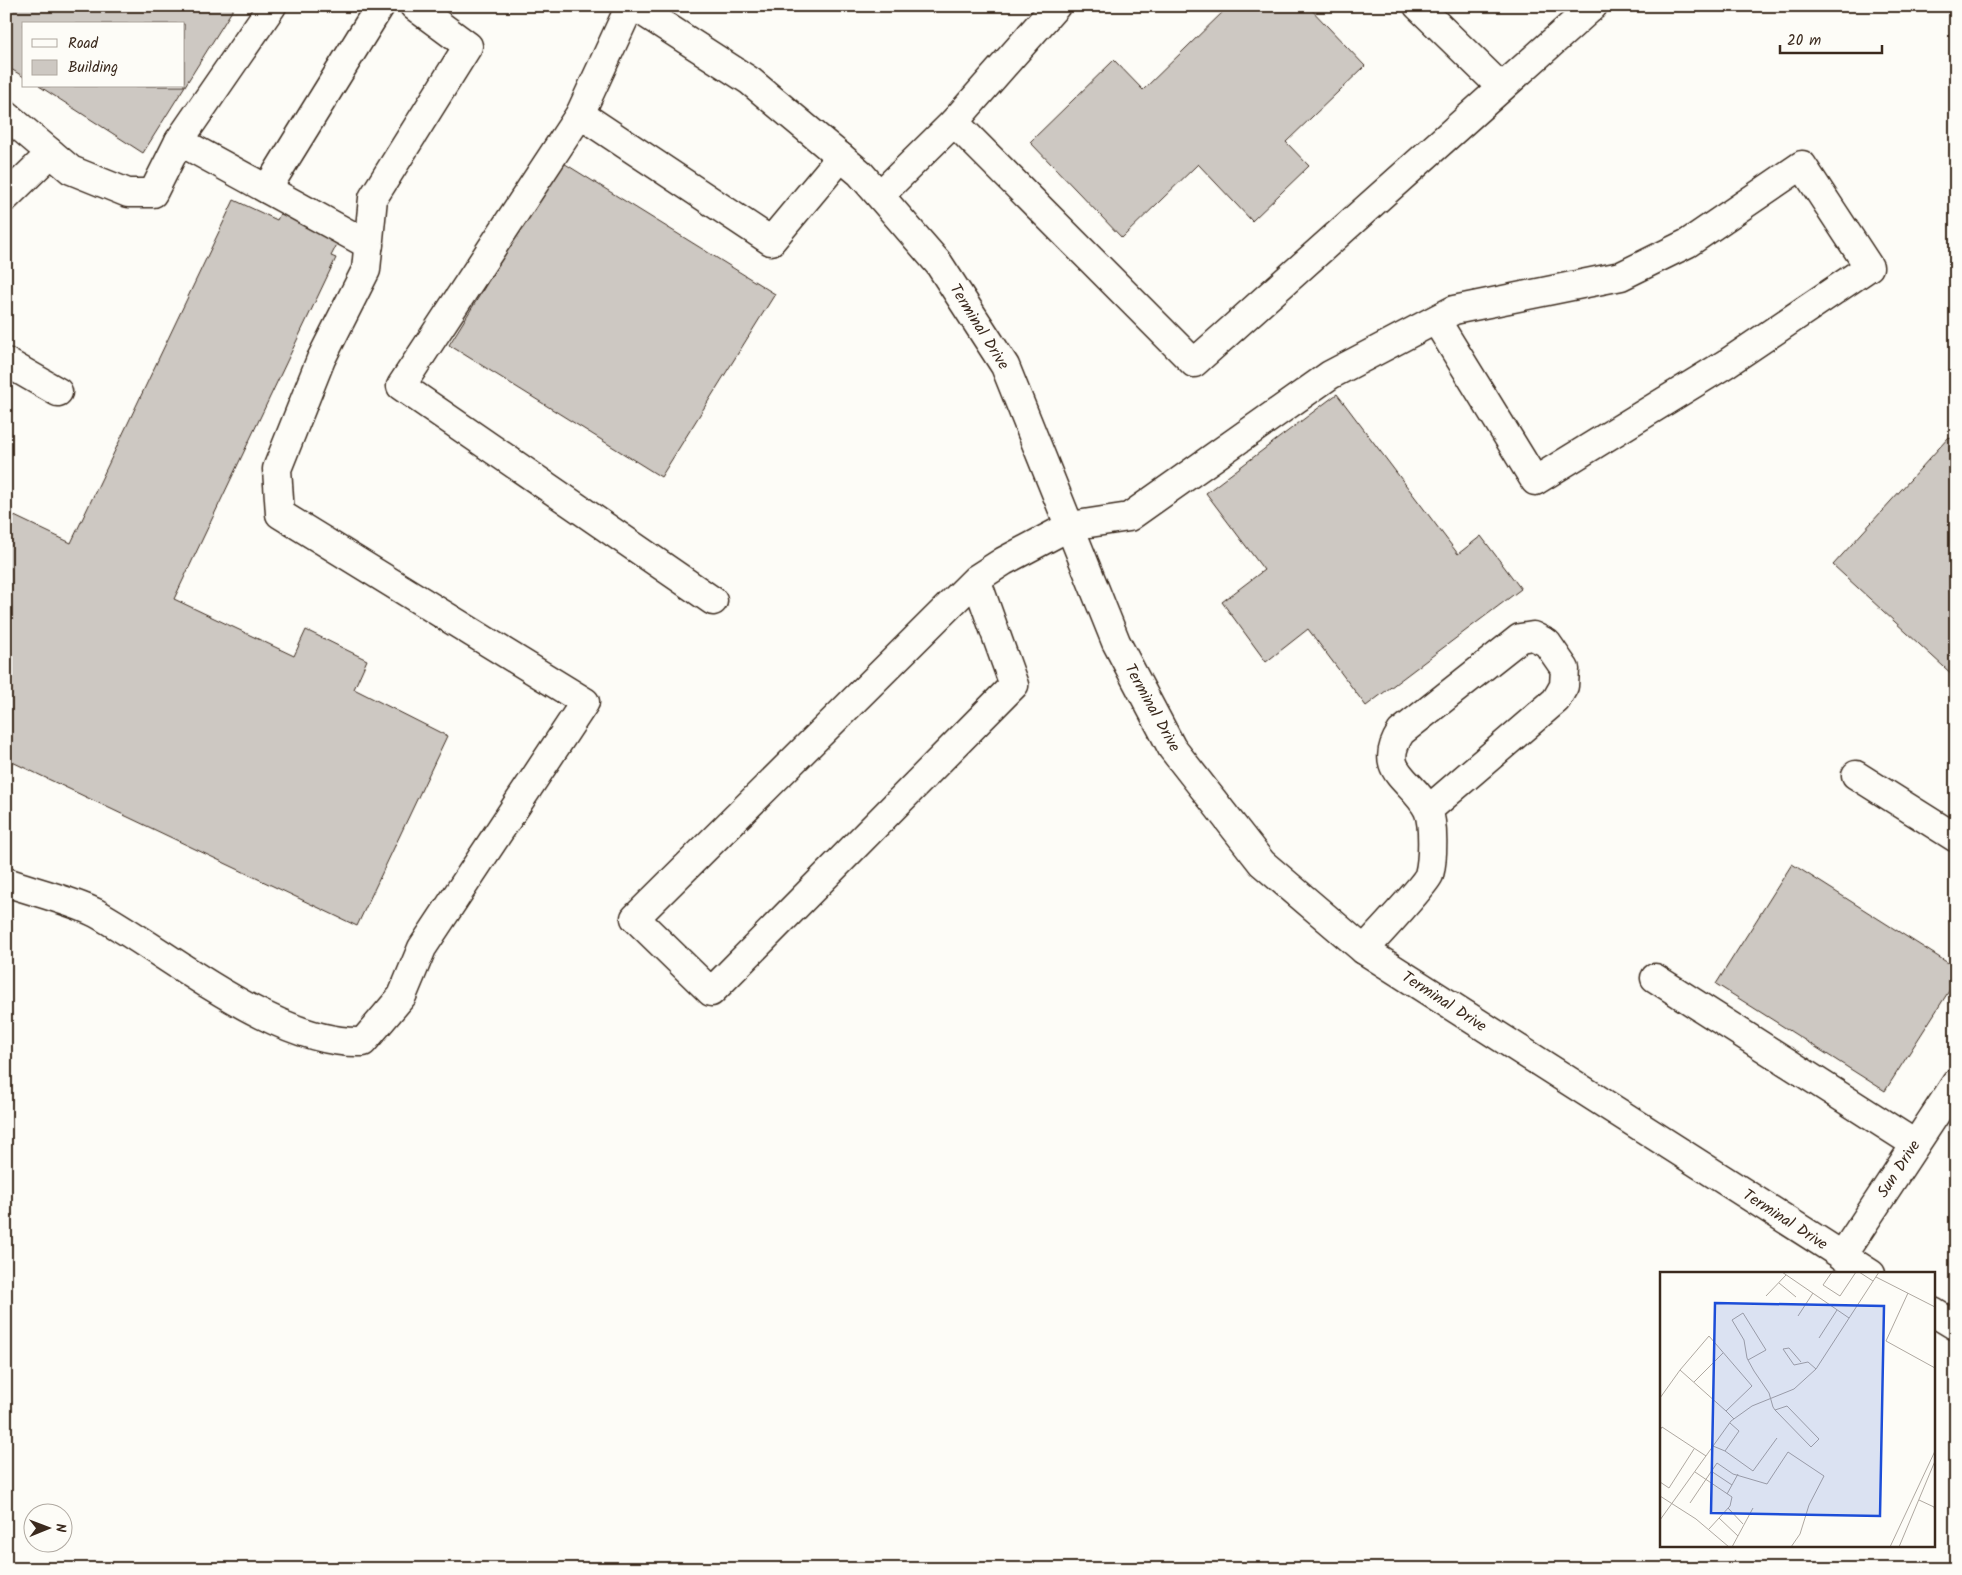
<svg xmlns="http://www.w3.org/2000/svg" width="1962" height="1575" viewBox="0 0 1962 1575" font-family="Kalam,sans-serif">
<style>
.building{fill:#cdc8c2;stroke:#3b2a1e}
.lines{fill:none;stroke-linecap:round;stroke-linejoin:round}
.minor-casing{stroke:#3b2a1e;stroke-width:31}
.minor{stroke:#fdfcf7;stroke-width:28}
.labels{text-anchor:middle;dominant-baseline:central;stroke-width:4.5;stroke-linejoin:round;paint-order:stroke}
.street-label{font-size:16px;fill:#3b2a1e;stroke:#fdfcf7}
.inset-road{fill:none;stroke:#afa8a0;stroke-width:1}
.view{fill:#1d4ed8;fill-opacity:0.15;stroke:#1d4ed8;stroke-width:2.5}
.inset-edge{fill:none;stroke:#3b2a1e;stroke-width:2.5}
</style>
<rect width="100%" height="100%" fill="#fdfcf7"/>
<filter id="ink" filterUnits="userSpaceOnUse"><feTurbulence type="fractalNoise" baseFrequency=".02" numOctaves="2"/><feDisplacementMap in="SourceGraphic" scale="10" xChannelSelector="R" yChannelSelector="G"/><feConvolveMatrix kernelMatrix="1 2 1 2 8 2 1 2 1" color-interpolation-filters="sRGB"/></filter>
<g filter="url(#ink)">
<g class="building">
<path d="M 6,6 L 235,6 L 143,153 L 39,86 L 184,86 L 184,24 L 24,24 L 24,77 L 6,66 Z"/>
<path d="M 1229,6 L 1308,6 L 1365,66 L 1286,142 L 1309,166 L 1252,221 L 1198,164 L 1122,238 L 1030,142 L 1114,60 L 1143,90 Z"/>
<path d="M 562,162 L 775,294 L 661,477 L 449,345 Z"/>
<path d="M 288,197 L 347,225 L 331,256 L 336,258 L 174,599 L 294,656 L 306,630 L 367,660 L 354,689 L 447,736 L 357,926 L 6,759 L 6,512 L 71,543 L 234,200 L 277,220 Z"/>
<path d="M 1337,394 L 1458,554 L 1481,536 L 1521,589 L 1366,706 L 1308,629 L 1266,662 L 1222,602 L 1264,570 L 1206,493 Z"/>
<path d="M 1949,437 L 1956,443 L 1956,678 L 1833,565 Z"/>
<path d="M 1792,864 L 1956,968 L 1956,980 L 1885,1091 L 1716,984 Z"/>
</g>
<g class="lines">
<defs>
<g id="minor">
<path d="M 630,6 L 580,114 L 771,241 L 841,157"/>
<path d="M 634,6 L 750,81 L 860,173 L 939,264 L 1005,366 L 1116,642 L 1172,748 L 1262,863 L 1364,950 L 1871,1274"/>
<path d="M 1418,6 L 1501,87"/>
<path d="M 580,114 L 401,386 L 713,601"/>
<path d="M 6,115 L 71,170 L 128,193 L 153,193 L 179,141 L 272,6"/>
<path d="M 954,122 L 1056,6"/>
<path d="M 179,141 L 369,245"/>
<path d="M 267,189 L 380,6"/>
<path d="M 880,195 L 954,122 L 1194,363 L 1593,6"/>
<path d="M 6,197 L 51,153"/>
<path d="M 6,362 L 58,392"/>
<path d="M 976,579 L 1014,685 L 711,992 L 635,918 L 976,579 L 1004,561 L 1070,526 L 1129,517 L 1330,375 L 1454,310 L 1621,276 L 1688,243 L 1802,165 L 1869,267 L 1727,363 L 1535,481 L 1436,320"/>
<path d="M 1856,775 L 1956,838"/>
<path d="M 6,882 C 32,891 73,901 96,913 C 170,954 277,1046 363,1042 L 402,996 L 422,948 L 585,702 L 280,514 L 277,469 L 321,359 L 366,270 L 373,198 L 468,46 L 414,6"/>
<path d="M 1364,950 C 1375,938 1425,885 1429,875 C 1433,860 1434,824 1428,810 C 1413,779 1375,772 1401,732 L 1520,638 L 1533,636 L 1547,643 L 1565,669 L 1564,686 L 1556,700 L 1428,810"/>
<path d="M 1655,978 L 1915,1144"/>
<path d="M 1842,1256 L 1956,1083"/>
<path d="M 1933,1312 L 1956,1326"/>
</g>
</defs>
<use href="#minor" class="minor-casing"/>
<use href="#minor" class="minor"/>
</g>
</g>
<g class="labels">
<g class="street-label">
<text transform="translate(979 327) rotate(58)">Terminal Drive</text>
<text transform="translate(1152 708) rotate(61)">Terminal Drive</text>
<text transform="translate(1444 1002) rotate(33)">Terminal Drive</text>
<text transform="translate(1899 1169) rotate(-57)">Sun Drive</text>
<text transform="translate(1785 1220) rotate(33)">Terminal Drive</text>
</g>
</g>
<g transform="translate(1660 1272)">
<rect width="275" height="275" fill="#fdfcf7"/>
<path class="inset-road" d="M 122,0 L 189,46M 172,0 L 163,13 L 180,24 L 196,0M 199,0 L 213,9M 216,5 L 275,35M 119,11 L 136,25M 248,21 L 226,69 L 275,96M 106,24 L 126,3M 138,44 L 153,21M 159,66 L 177,38M 88,88 L 106,78 L 83,41 L 72,48 L 84,68 L 87,86 L 88,88 L 94,99 L 109,121 L 113,135 L 115,138 L 151,175 L 159,167 L 127,134 L 115,138M 141,90 L 129,76 L 123,77 L 134,93 L 148,90 L 156,97M 34,110 L 63,81M 0,126 L 20,98M 66,139 L 20,98 L 49,64 L 92,114 L 66,139 L 74,147M 0,158 L 2,155 L 46,184M 53,174 L 65,179 L 79,159 L 70,151M 65,179 L 93,199 L 117,166M 51,199 L 72,213M 35,200 L 72,225 L 70,234 L 49,257M 0,210 L 9,216 L 34,177M 67,222 L 78,202M 0,224 L 36,247 L 69,275M 259,228 L 274,235 L 275,240M 30,231 L 57,191 L 73,202 L 107,212 L 128,180 L 164,204 L 149,233 L 140,262 L 131,275M 68,236 L 83,252M 59,246 L 78,264M 0,248 L 71,149 L 92,134 L 134,117 L 156,97 L 219,0M 72,275 L 93,236M 230,275 L 275,179M 239,275 L 275,189"/>
<path class="view" d="M 55,31 L 224,34 L 220,244 L 51,241 Z"/>
<rect width="275" height="275" class="inset-edge"/>
</g>
<rect width="1962" height="1575" fill="none" stroke="#fdfcf7" stroke-width="25"/>
<rect x="12" y="12" width="1937" height="1550" fill="none" stroke="#3b2a1e" stroke-width="2" filter="url(#ink)"/>
<rect x="22" y="22" width="162" height="65" fill="#fdfcf7" stroke="#afa8a0"/>
<rect x="32" y="39" width="25" height="8" fill="#fdfcf7" stroke="#afa8a0"/>
<text x="68" y="48" font-size="15" fill="#3b2a1e">Road</text>
<rect x="32" y="60" width="25" height="15" fill="#cdc8c2" stroke="#afa8a0"/>
<text x="68" y="72" font-size="15" fill="#3b2a1e">Building</text>
<g transform="translate(48 1528) rotate(89)"><circle r="24" fill="#fdfcf7" stroke="#afa8a0"/>
<path d="M0-4L9 19L0 12L-9 19Z" fill="#3b2a1e"/>
<text y="-8" font-size="14" font-weight="bold" text-anchor="middle" fill="#3b2a1e">N</text>
</g>
<path d="M1780 45v8h102v-8" fill="none" stroke="#3b2a1e" stroke-width="2.5"/>
<text x="1787" y="45" font-size="15" fill="#3b2a1e" stroke="#fdfcf7" stroke-width="4" paint-order="stroke">20 m</text>
</svg>
